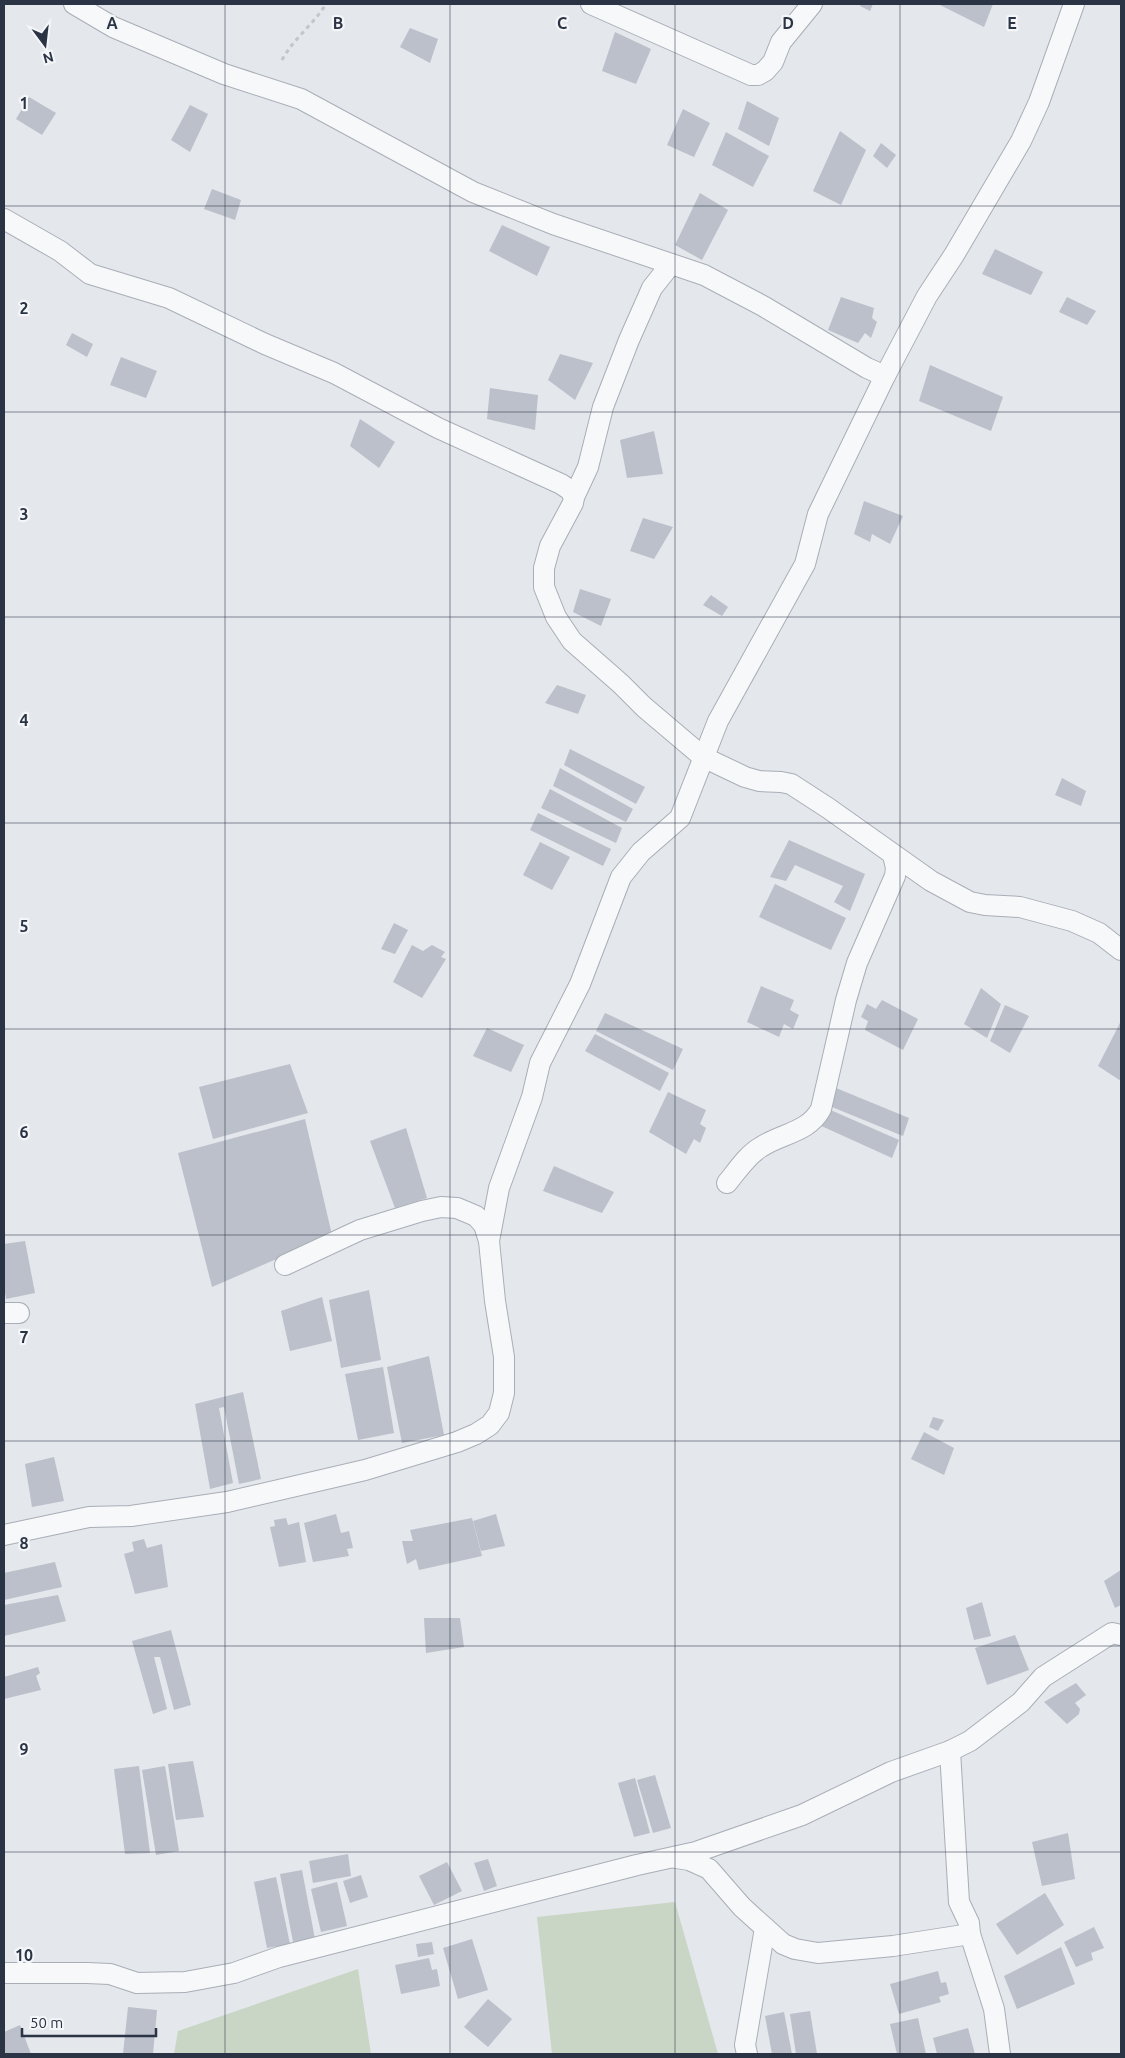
<svg xmlns="http://www.w3.org/2000/svg" width="1125" height="2058" viewBox="0 0 1125 2058" font-family="Ubuntu,sans-serif">
<style>
.green{fill:#c9d6c5}
.building{fill:#bbc0ca}
.lines{fill:none;stroke-linecap:round;stroke-linejoin:round}
.minor-casing{stroke:#a9aeb7;stroke-width:22}
.path{stroke:#c2c5cb;stroke-width:3;stroke-dasharray:4 4;stroke-linecap:butt}
.minor{stroke:#f7f8fa;stroke-width:20}
.grid{fill:none;stroke:#2b3445;stroke-width:1;stroke-opacity:0.55}
.grid-label{font-size:16px;text-anchor:middle;font-weight:bold;fill:#2b3445;stroke:#f4f6f9;stroke-width:4.5;stroke-linejoin:round;paint-order:stroke}
</style>
<rect width="100%" height="100%" fill="#e4e7ec"/>
<g class="green">
<path d="M 675,1902 L 718,2054 L 552,2054 L 537,1917 Z"/>
<path d="M 358,1969 L 371,2054 L 174,2054 L 178,2031 Z"/>
</g>
<g class="building">
<path d="M 861,4 L 873,4 L 870,11 L 860,6 Z"/>
<path d="M 938,4 L 993,4 L 984,27 Z"/>
<path d="M 410,28 L 438,39 L 430,63 L 400,47 Z"/>
<path d="M 615,32 L 651,49 L 636,84 L 602,71 Z"/>
<path d="M 29,97 L 56,113 L 42,135 L 16,119 Z"/>
<path d="M 747,101 L 779,118 L 769,146 L 738,129 Z"/>
<path d="M 190,105 L 208,114 L 190,152 L 171,140 Z"/>
<path d="M 683,109 L 710,123 L 694,157 L 667,145 Z"/>
<path d="M 840,131 L 866,150 L 841,205 L 813,191 Z"/>
<path d="M 726,132 L 769,156 L 753,187 L 712,165 Z"/>
<path d="M 881,143 L 896,155 L 887,168 L 873,156 Z"/>
<path d="M 212,189 L 241,200 L 235,220 L 204,209 Z"/>
<path d="M 700,193 L 728,210 L 702,260 L 675,245 Z"/>
<path d="M 502,225 L 550,247 L 537,276 L 489,251 Z"/>
<path d="M 995,249 L 1043,272 L 1031,295 L 982,274 Z"/>
<path d="M 841,297 L 874,308 L 872,318 L 877,322 L 871,338 L 865,333 L 858,343 L 828,330 Z"/>
<path d="M 1067,297 L 1096,311 L 1087,325 L 1059,312 Z"/>
<path d="M 72,333 L 93,344 L 87,357 L 66,345 Z"/>
<path d="M 560,354 L 593,363 L 575,400 L 548,380 Z"/>
<path d="M 121,357 L 157,371 L 146,398 L 110,385 Z"/>
<path d="M 930,365 L 1003,397 L 991,431 L 919,401 Z"/>
<path d="M 490,388 L 538,395 L 535,430 L 487,419 Z"/>
<path d="M 360,419 L 395,442 L 379,468 L 350,446 Z"/>
<path d="M 654,431 L 663,474 L 627,478 L 620,440 Z"/>
<path d="M 864,501 L 903,516 L 890,544 L 872,534 L 870,542 L 854,534 Z"/>
<path d="M 643,518 L 673,527 L 654,559 L 630,551 Z"/>
<path d="M 580,589 L 611,599 L 601,626 L 573,612 Z"/>
<path d="M 711,595 L 728,607 L 722,616 L 703,605 Z"/>
<path d="M 557,685 L 586,695 L 578,714 L 545,703 Z"/>
<path d="M 570,749 L 645,787 L 636,804 L 564,765 Z"/>
<path d="M 560,768 L 633,809 L 626,822 L 553,786 Z"/>
<path d="M 1062,778 L 1086,791 L 1081,806 L 1055,795 Z"/>
<path d="M 550,789 L 622,828 L 616,843 L 541,808 Z"/>
<path d="M 538,813 L 611,849 L 603,866 L 530,830 Z"/>
<path d="M 789,840 L 865,874 L 850,911 L 834,902 L 843,886 L 795,865 L 786,881 L 770,877 Z"/>
<path d="M 540,842 L 570,857 L 552,890 L 523,875 Z"/>
<path d="M 775,884 L 846,918 L 831,950 L 759,917 Z"/>
<path d="M 394,923 L 408,930 L 395,954 L 381,949 Z"/>
<path d="M 412,945 L 423,951 L 432,945 L 445,952 L 441,957 L 446,959 L 422,998 L 393,982 Z"/>
<path d="M 761,986 L 794,1000 L 790,1010 L 799,1015 L 793,1029 L 784,1024 L 779,1037 L 747,1022 Z"/>
<path d="M 981,988 L 1001,1004 L 987,1038 L 964,1024 Z"/>
<path d="M 882,1000 L 918,1019 L 903,1050 L 865,1030 L 868,1021 L 861,1017 L 867,1004 L 876,1009 Z"/>
<path d="M 1005,1005 L 1029,1016 L 1010,1053 L 990,1041 Z"/>
<path d="M 605,1013 L 683,1049 L 673,1070 L 596,1031 Z"/>
<path d="M 1121,1021 L 1121,1081 L 1098,1066 Z"/>
<path d="M 487,1028 L 524,1045 L 511,1072 L 473,1056 Z"/>
<path d="M 595,1034 L 669,1073 L 660,1091 L 585,1051 Z"/>
<path d="M 290,1064 L 308,1113 L 213,1139 L 199,1087 Z"/>
<path d="M 836,1088 L 909,1118 L 903,1136 L 827,1105 Z"/>
<path d="M 668,1092 L 706,1110 L 700,1124 L 706,1128 L 700,1143 L 694,1139 L 686,1154 L 649,1132 Z"/>
<path d="M 826,1108 L 899,1140 L 892,1158 L 817,1124 Z"/>
<path d="M 305,1119 L 332,1235 L 212,1287 L 178,1153 Z"/>
<path d="M 406,1128 L 427,1198 L 395,1208 L 370,1141 Z"/>
<path d="M 554,1166 L 614,1192 L 602,1213 L 543,1191 Z"/>
<path d="M 25,1241 L 35,1293 L 6,1299 L 4,1286 L 4,1244 Z"/>
<path d="M 369,1290 L 381,1360 L 341,1368 L 329,1300 Z"/>
<path d="M 322,1297 L 332,1341 L 290,1351 L 281,1311 Z"/>
<path d="M 429,1356 L 444,1435 L 402,1443 L 387,1367 Z"/>
<path d="M 383,1367 L 394,1433 L 358,1440 L 345,1374 Z"/>
<path d="M 243,1392 L 261,1479 L 239,1484 L 224,1407 L 219,1408 L 233,1483 L 210,1489 L 195,1404 Z"/>
<path d="M 933,1417 L 944,1420 L 938,1431 L 929,1427 Z"/>
<path d="M 924,1432 L 954,1448 L 944,1475 L 911,1459 Z"/>
<path d="M 54,1457 L 64,1501 L 32,1507 L 25,1464 Z"/>
<path d="M 336,1514 L 341,1533 L 349,1531 L 353,1548 L 347,1549 L 349,1556 L 313,1562 L 304,1523 Z"/>
<path d="M 496,1514 L 505,1546 L 481,1551 L 473,1521 Z"/>
<path d="M 286,1518 L 288,1525 L 299,1522 L 306,1562 L 279,1567 L 270,1527 L 275,1526 L 274,1520 Z"/>
<path d="M 472,1518 L 482,1556 L 419,1570 L 416,1559 L 407,1564 L 402,1541 L 413,1541 L 410,1530 Z"/>
<path d="M 144,1539 L 147,1548 L 162,1544 L 168,1587 L 135,1594 L 124,1554 L 134,1551 L 132,1542 Z"/>
<path d="M 55,1562 L 62,1587 L 4,1600 L 4,1573 Z"/>
<path d="M 1121,1570 L 1121,1605 L 1115,1608 L 1104,1581 Z"/>
<path d="M 58,1595 L 66,1621 L 4,1636 L 4,1605 Z"/>
<path d="M 982,1602 L 991,1636 L 974,1640 L 966,1608 Z"/>
<path d="M 424,1618 L 460,1618 L 464,1647 L 426,1653 Z"/>
<path d="M 171,1630 L 191,1705 L 174,1710 L 160,1657 L 154,1657 L 167,1709 L 153,1714 L 132,1641 Z"/>
<path d="M 1015,1635 L 1029,1670 L 987,1685 L 975,1648 Z"/>
<path d="M 38,1667 L 40,1673 L 36,1676 L 41,1690 L 4,1699 L 4,1677 Z"/>
<path d="M 1076,1683 L 1086,1695 L 1075,1703 L 1080,1709 L 1079,1714 L 1067,1724 L 1044,1702 Z"/>
<path d="M 193,1761 L 204,1817 L 176,1820 L 168,1764 Z"/>
<path d="M 139,1766 L 150,1853 L 125,1854 L 114,1769 Z"/>
<path d="M 165,1766 L 179,1851 L 156,1855 L 142,1770 Z"/>
<path d="M 655,1775 L 671,1828 L 653,1833 L 637,1780 Z"/>
<path d="M 635,1778 L 650,1833 L 634,1837 L 618,1783 Z"/>
<path d="M 1068,1833 L 1075,1879 L 1042,1886 L 1032,1842 Z"/>
<path d="M 348,1854 L 351,1876 L 313,1883 L 309,1861 Z"/>
<path d="M 488,1859 L 497,1886 L 484,1891 L 474,1863 Z"/>
<path d="M 447,1862 L 462,1891 L 434,1905 L 419,1876 Z"/>
<path d="M 302,1870 L 315,1939 L 293,1942 L 280,1874 Z"/>
<path d="M 361,1875 L 368,1897 L 350,1903 L 343,1881 Z"/>
<path d="M 276,1877 L 290,1944 L 267,1948 L 254,1882 Z"/>
<path d="M 337,1882 L 347,1926 L 321,1932 L 311,1889 Z"/>
<path d="M 1045,1893 L 1064,1925 L 1017,1955 L 996,1924 Z"/>
<path d="M 1094,1927 L 1104,1948 L 1091,1953 L 1093,1960 L 1076,1967 L 1064,1942 Z"/>
<path d="M 472,1939 L 488,1990 L 458,1999 L 443,1948 Z"/>
<path d="M 432,1942 L 434,1954 L 418,1957 L 416,1944 Z"/>
<path d="M 1061,1947 L 1075,1984 L 1017,2009 L 1004,1976 Z"/>
<path d="M 429,1958 L 432,1970 L 437,1969 L 440,1986 L 401,1994 L 395,1965 Z"/>
<path d="M 938,1971 L 941,1983 L 946,1982 L 949,1994 L 939,1997 L 941,2002 L 899,2014 L 890,1984 Z"/>
<path d="M 488,1999 L 512,2019 L 488,2047 L 464,2027 Z"/>
<path d="M 128,2007 L 157,2010 L 153,2054 L 123,2054 Z"/>
<path d="M 810,2011 L 817,2054 L 796,2054 L 790,2014 Z"/>
<path d="M 784,2012 L 792,2054 L 772,2054 L 765,2016 Z"/>
<path d="M 918,2018 L 926,2054 L 897,2054 L 890,2024 Z"/>
<path d="M 20,2025 L 31,2054 L 4,2054 L 4,2032 Z"/>
<path d="M 968,2028 L 975,2054 L 937,2054 L 933,2038 Z"/>
</g>
<g class="lines">
<defs>
<g id="minor">
<path d="M 74,4 L 113,27 L 224,74 L 301,99 L 473,192 L 553,224 L 704,275 L 763,306 L 867,368 L 885,376"/>
<path d="M 591,4 L 751,75 L 758,75 L 765,71 L 773,62 L 781,42 L 812,4"/>
<path d="M 4,219 L 60,251 L 90,274 L 169,298 L 265,344 L 334,373 L 438,428 L 561,484 L 570,490 L 574,497"/>
<path d="M 671,264 L 652,288 L 629,340 L 603,407 L 588,467 L 574,497 L 573,503 L 550,546 L 544,568 L 544,587 L 556,617 L 572,641 L 621,684 L 644,707 L 703,757 L 745,777 L 759,781 L 781,782 L 791,784 L 828,808 L 931,881 L 970,902 L 985,905 L 1020,907 L 1072,921 L 1099,933 L 1121,950"/>
<path d="M 727,1183 C 737,1171 747,1155 761,1147 C 782,1133 808,1133 821,1109 L 846,1000 L 857,963 L 895,876 L 896,868 L 893,855"/>
<path d="M 285,1265 L 360,1230 L 422,1211 L 441,1207 L 457,1208 L 476,1216 L 484,1225 L 489,1241"/>
<path d="M 4,1313 L 19,1313"/>
<path d="M 4,1535 L 89,1517 L 131,1516 L 227,1502 L 365,1470 L 457,1442 L 476,1434 L 490,1425 L 499,1413 L 504,1393 L 504,1357 L 495,1301 L 489,1241 L 499,1188 L 532,1097 L 540,1063 L 580,984 L 621,877 L 641,852 L 680,818 L 718,721 L 805,564 L 818,514 L 885,376 L 927,296 L 954,255 L 1021,141 L 1039,102 L 1074,4"/>
<path d="M 950,1751 L 959,1902 L 969,1923 L 970,1934 L 994,2009 L 1000,2054"/>
<path d="M 676,1858 L 689,1860 L 709,1869 L 742,1907 L 783,1944 L 795,1949 L 818,1953 L 893,1946 L 970,1934"/>
<path d="M 4,1973 L 87,1973 L 110,1974 L 137,1983 L 185,1982 L 234,1973 L 279,1957 L 637,1865 L 696,1852 L 802,1815 L 891,1772 L 950,1751 L 970,1741 L 1021,1702 L 1043,1677 L 1112,1633 L 1121,1635"/>
<path d="M 747,2054 L 745,2045 L 765,1928"/>
</g>
</defs>
<use href="#minor" class="minor-casing"/>
<path class="path" d="M 282,60 C 293,39 313,25 326,4"/>
<use href="#minor" class="minor"/>
</g>
<path class="grid" d="M 225,4 L 225,2054M 450,4 L 450,2054M 675,4 L 675,2054M 900,4 L 900,2054M 4,206 L 1121,206M 4,412 L 1121,412M 4,617 L 1121,617M 4,823 L 1121,823M 4,1029 L 1121,1029M 4,1235 L 1121,1235M 4,1441 L 1121,1441M 4,1646 L 1121,1646M 4,1852 L 1121,1852"/>
<g class="grid-label">
<text x="112" y="29">A</text>
<text x="338" y="29">B</text>
<text x="562" y="29">C</text>
<text x="788" y="29">D</text>
<text x="1012" y="29">E</text>
<text x="24" y="109">1</text>
<text x="24" y="314">2</text>
<text x="24" y="520">3</text>
<text x="24" y="726">4</text>
<text x="24" y="932">5</text>
<text x="24" y="1138">6</text>
<text x="24" y="1343">7</text>
<text x="24" y="1549">8</text>
<text x="24" y="1755">9</text>
<text x="24" y="1961">10</text>
</g>
<rect width="1125" height="2058" fill="none" stroke="#2b3445" stroke-width="10"/>
<g transform="translate(45 45) rotate(165)" stroke="#f4f6f9" stroke-width="4" paint-order="stroke">
<path d="M0-4L9 19L0 12L-9 19Z" fill="#2b3445"/>
<text y="-8" font-size="14" font-weight="bold" text-anchor="middle" fill="#2b3445">N</text>
</g>
<path d="M22 2028v8h134v-8" fill="none" stroke="#2b3445" stroke-width="2.5"/>
<text x="30" y="2028" font-size="15" fill="#2b3445" stroke="#f4f6f9" stroke-width="4" paint-order="stroke">50 m</text>
</svg>
